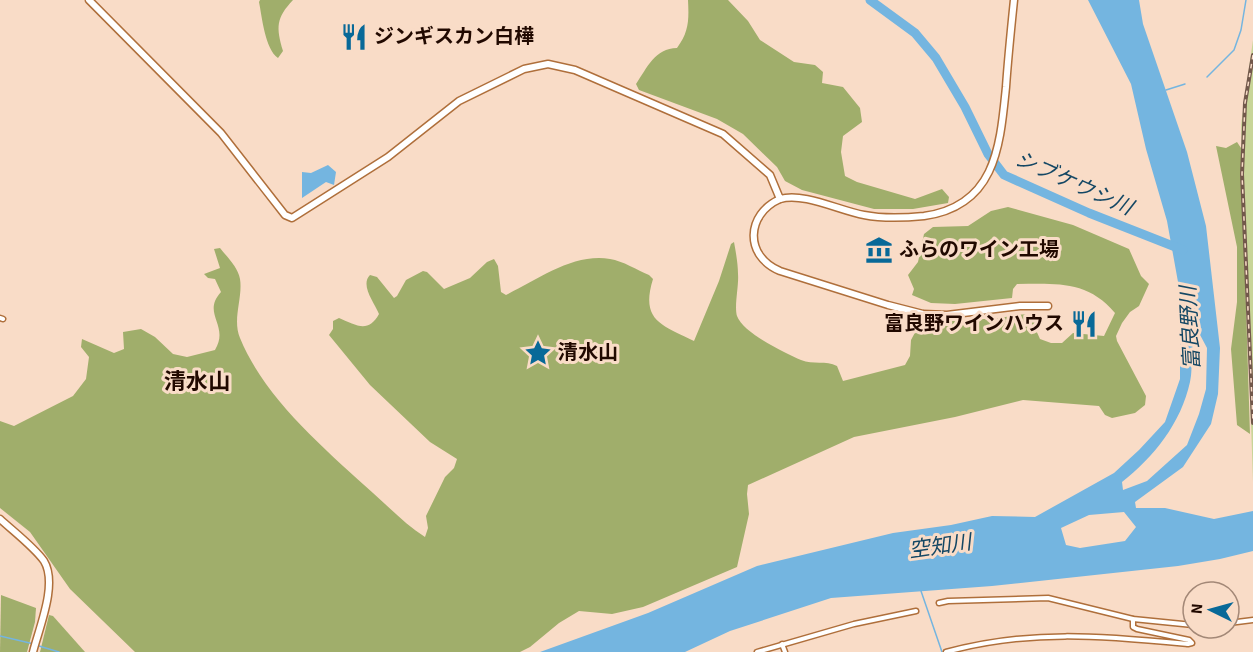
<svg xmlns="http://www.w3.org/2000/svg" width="1253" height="652" viewBox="0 0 1253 652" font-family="'Source Sans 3','Noto Sans JP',sans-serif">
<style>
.green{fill:#c8d598}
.forest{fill:#a0ae6b}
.water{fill:#74b5e0;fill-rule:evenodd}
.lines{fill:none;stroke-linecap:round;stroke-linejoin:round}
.stream{stroke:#74b5e0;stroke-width:1.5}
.river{stroke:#74b5e0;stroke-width:9}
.street-casing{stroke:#af6f3b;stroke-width:7}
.secondary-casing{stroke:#af6f3b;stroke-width:9}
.street{stroke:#fff;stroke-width:4}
.secondary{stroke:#fff;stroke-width:6}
.rail-casing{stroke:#72584b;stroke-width:4}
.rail{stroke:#f9dcc7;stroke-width:1.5;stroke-dasharray:4.5;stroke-linecap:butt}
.labels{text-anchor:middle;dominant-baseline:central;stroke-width:6;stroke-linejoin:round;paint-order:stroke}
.poi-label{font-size:20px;font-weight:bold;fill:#210900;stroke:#f9dcc7;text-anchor:start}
.water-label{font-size:21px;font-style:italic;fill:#144764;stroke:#f9dcc7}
.quarter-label{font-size:22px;font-weight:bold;fill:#210900;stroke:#f9dcc7}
</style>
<rect width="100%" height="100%" fill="#f9dcc7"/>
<path class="green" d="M 1253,40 L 1253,482 L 1241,125 Z"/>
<g class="forest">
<path d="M 260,0 L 293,0 C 276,18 276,27 283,51 L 278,58 C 265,49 262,17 259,2 Z"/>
<path d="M 688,0 L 728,0 L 748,21 L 760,40 L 794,62 L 815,65 L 823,72 L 822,83 L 843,87 L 860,108 L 862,122 L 843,136 L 841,152 L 845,176 L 857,182 L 915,199 L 942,189 L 949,197 L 948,203 L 913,209 L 874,209 L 802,190 L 785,181 L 777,167 L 743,134 L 717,119 L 639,90 L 636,84 C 647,68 655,48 677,48 C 689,32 689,20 688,0 Z"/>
<path d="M 1237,142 L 1241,148 L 1250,434 L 1237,425 L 1231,349 L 1237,302 L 1237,247 L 1216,146 L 1226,148 Z"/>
<path d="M 1008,207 L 1073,225 L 1129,249 L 1141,276 L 1149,284 L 1139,306 L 1130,312 L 1122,323 L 1116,336 L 1117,341 L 1146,396 L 1145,405 L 1135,413 L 1112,418 L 1105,415 L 1099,406 L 1023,400 L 955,417 L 854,437 L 748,485 L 747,494 L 749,514 L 737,567 L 643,607 L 612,614 L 579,611 L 559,623 L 530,647 L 520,652 L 135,652 L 70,589 L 30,532 L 0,508 L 0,421 L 14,426 L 73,396 L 86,379 L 89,357 L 81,347 L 82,339 L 114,353 L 124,349 L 123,332 L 141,329 L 155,337 L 173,354 L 187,357 L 215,350 C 230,325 201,314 221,292 L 215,279 L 208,278 L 204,274 L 220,268 L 214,249 L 220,248 C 227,257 238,267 240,279 C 243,298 232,319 240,338 C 265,399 325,449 373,493 C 390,508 406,525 425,537 L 428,528 L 426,516 L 445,477 L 454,468 L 457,459 L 430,442 L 370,385 L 329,335 L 333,329 L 333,321 L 339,318 C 356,325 368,334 379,314 C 374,302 360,285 370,275 L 377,277 L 394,298 L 397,296 L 406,280 L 423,271 L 427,272 L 444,289 L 470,278 L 487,262 L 494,259 L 498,266 L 501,292 L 506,295 C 539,279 573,253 610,259 C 623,261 637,270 649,275 L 653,279 C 640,321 662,325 694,341 L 719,281 L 731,244 L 734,242 C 736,253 738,264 738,274 C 739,286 734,306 737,316 C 743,333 785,353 801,360 C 813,365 826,360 837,366 L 843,381 L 905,365 L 910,356 L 911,340 L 919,325 C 944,317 972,321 999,318 C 1012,316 1023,313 1036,315 L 1035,328 L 1040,339 L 1051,343 L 1062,343 L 1073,333 L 1104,336 L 1115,313 C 1087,280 1056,284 1017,284 L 1013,289 L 1012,298 L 955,304 L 931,303 L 912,295 L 914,289 L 908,275 L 918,262 L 924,234 L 933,227 L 968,226 L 991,211 Z"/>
<path d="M 1,595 L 36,608 L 35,622 L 27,652 L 0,652 Z"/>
<path d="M 49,615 L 53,616 L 85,652 L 40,652 Z"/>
</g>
<g class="water">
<path d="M 1088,0 L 1139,0 L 1143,24 L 1187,152 L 1206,226 L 1220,348 L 1218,394 L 1211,424 L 1183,467 L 1135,502 L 1136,508 L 1165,508 L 1214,519 L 1253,511 L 1253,551 L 1220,559 L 1178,566 L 992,586 L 831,598 L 730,631 L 685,652 L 540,652 L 648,613 L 757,566 L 893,533 L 951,525 L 992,516 L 1035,517 L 1114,473 L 1139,450 L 1165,422 L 1180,379 L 1180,293 L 1167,221 L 1146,149 L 1131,84 ZM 1198,331 L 1207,348 L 1206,389 L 1199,414 L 1187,445 L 1147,481 L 1123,490 L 1122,482 C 1154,457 1181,423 1190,382 C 1194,365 1188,348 1198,331 ZM 1124,512 L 1136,527 L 1125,541 L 1080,548 L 1066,545 L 1061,528 L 1089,515 Z"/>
<path d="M 328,165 L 336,172 L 334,185 L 326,182 L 302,198 L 302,172 L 311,173 Z"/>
</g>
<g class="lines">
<g class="stream">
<path d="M 1207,77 L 1234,50 L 1241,30 L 1246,0"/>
<path d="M 1166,90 L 1185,84"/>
<path d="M 921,591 L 942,652"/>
<path d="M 0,636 L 34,644"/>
<path d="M 39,646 L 59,652"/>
</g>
<path class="river" d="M 870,0 L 915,33 L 936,58 L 965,107 L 988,154 L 1004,175 L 1089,213 L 1183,250"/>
<defs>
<g id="street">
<path d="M 0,318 L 3,319"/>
<path d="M 939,603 L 948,601 L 1048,598 L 1133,619 L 1193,625"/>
<path d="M 1229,623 L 1253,620"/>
<path d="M 782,644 L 785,652"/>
<path d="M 757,652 L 854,624 L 916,611"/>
<path d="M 946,652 C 1030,629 1102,636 1188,644 L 1192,643 L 1189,640 L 1137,629 L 1133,627 L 1133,619"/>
</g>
<g id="secondary">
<path d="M 89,0 L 221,133 L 285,215 L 292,218 L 388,157 L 459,101 L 524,69 L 548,64 L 575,70 L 723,134 L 770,175 L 780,199 C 804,192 840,211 864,215 C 884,219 904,218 924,216 C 996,206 1000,146 1006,87 C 1008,58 1011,29 1014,0"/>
<path d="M 780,199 C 746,214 744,256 780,271 L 888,305 L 923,314 L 947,315 L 1020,306 L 1048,306"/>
<path d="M 0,519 C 13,531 34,547 44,561 C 58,584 39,628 33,652"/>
</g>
</defs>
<use href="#street" class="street-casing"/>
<use href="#secondary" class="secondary-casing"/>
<use href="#street" class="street"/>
<use href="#secondary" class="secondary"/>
<defs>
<path id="rail" d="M 1253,55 L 1245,103 L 1242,174 L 1253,423"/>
</defs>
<use href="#rail" class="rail-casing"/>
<use href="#rail" class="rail"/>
</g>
<defs>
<symbol id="restaurant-bare" viewBox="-9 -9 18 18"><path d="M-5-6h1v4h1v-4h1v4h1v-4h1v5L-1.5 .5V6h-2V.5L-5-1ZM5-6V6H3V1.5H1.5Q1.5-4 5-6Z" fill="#086998" stroke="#f9dcc7" stroke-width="2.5" paint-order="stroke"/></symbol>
<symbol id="museum-bare" viewBox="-9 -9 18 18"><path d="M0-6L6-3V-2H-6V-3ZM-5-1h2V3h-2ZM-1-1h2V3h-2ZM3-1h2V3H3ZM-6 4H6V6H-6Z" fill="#086998" stroke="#f9dcc7" stroke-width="2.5" paint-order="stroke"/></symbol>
<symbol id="sight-bare" viewBox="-9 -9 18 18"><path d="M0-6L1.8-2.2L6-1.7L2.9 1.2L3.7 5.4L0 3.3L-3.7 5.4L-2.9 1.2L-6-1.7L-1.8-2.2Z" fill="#086998" stroke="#f9dcc7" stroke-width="2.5" paint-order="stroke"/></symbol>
</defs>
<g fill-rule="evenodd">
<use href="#restaurant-bare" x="335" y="18" width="38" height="38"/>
<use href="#museum-bare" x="860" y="231" width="38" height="38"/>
<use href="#restaurant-bare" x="1065" y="305" width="38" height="38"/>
<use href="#sight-bare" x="519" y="334" width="38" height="38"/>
</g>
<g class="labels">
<g class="poi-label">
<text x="374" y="37">ジンギスカン白樺</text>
<text x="899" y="250">ふらのワイン工場</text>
<text x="1064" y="324" text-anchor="end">富良野ワインハウス</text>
<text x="558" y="353">清水山</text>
</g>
<g class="water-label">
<text transform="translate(1074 183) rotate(24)">シブケウシ川</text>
<text transform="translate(1190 328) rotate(-93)">富良野川</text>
<text transform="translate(940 546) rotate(-8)">空知川</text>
</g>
<g class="quarter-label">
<text x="197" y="382">清水山</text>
</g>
</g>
<g transform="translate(1211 610) rotate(275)"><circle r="28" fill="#f9dcc7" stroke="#a38877" stroke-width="1.5"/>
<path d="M0-4.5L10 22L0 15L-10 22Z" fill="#086998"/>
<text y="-9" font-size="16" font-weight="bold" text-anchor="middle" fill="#210900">N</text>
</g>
</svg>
